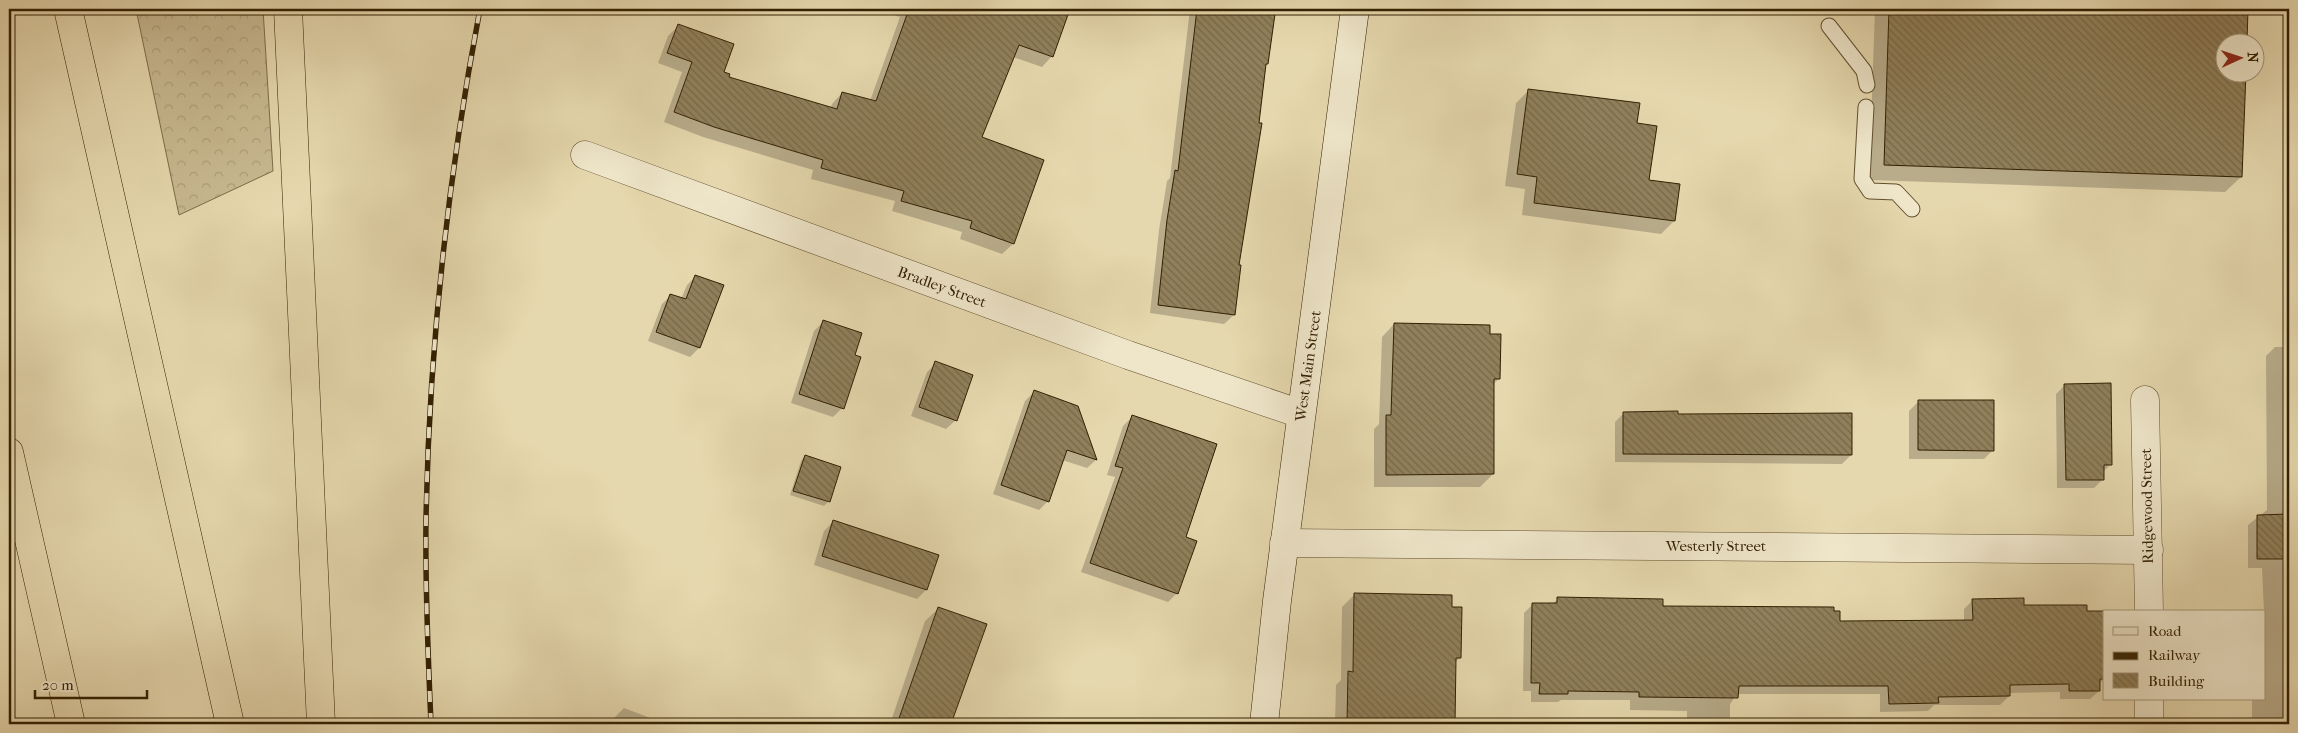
<svg xmlns="http://www.w3.org/2000/svg" width="2298" height="733" viewBox="0 0 2298 733" font-family="'IM FELL French Canon',serif">
<style>
.forest{fill:url(#forest-crowns);stroke:#7e6c4a}
.shadow{fill:#0003}
.building{fill:url(#building-back-hatch);stroke:#332002}
.lines{fill:none;stroke-linecap:round;stroke-linejoin:round}
.service-casing{stroke:#604e2d;stroke-width:17}
.minor-casing{stroke:#604e2d;stroke-width:29}
.secondary-casing{stroke:#332002;stroke-width:29}
.motorway-casing{stroke:#332002;stroke-width:29}
.service{stroke:#efe6ca;stroke-width:15}
.minor{stroke:#efe6ca;stroke-width:28}
.secondary{stroke:#efe6ca;stroke-width:28}
.motorway{stroke:#e6d8ae;stroke-width:28}
.rail-casing{stroke:#332002;stroke-width:5.5}
.rail{stroke:#efe6ca;stroke-width:4;stroke-dasharray:11;stroke-linecap:butt}
.labels{text-anchor:middle;dominant-baseline:central;stroke-width:4.5;stroke-linejoin:round;paint-order:stroke}
.street-label{font-size:15px;fill:#332002;stroke:#efe6ca}
</style>
<defs>
<pattern id="forest-crowns" width="20" height="18" patternUnits="userSpaceOnUse" patternTransform="scale(1.25)"><rect width="20" height="18" fill="#c8b991"/><path d="M2 6a3 3 0 1 1 6 0M12 15a3 3 0 1 1 6 0" fill="none" stroke="#ac9f7b"/></pattern>
<pattern id="building-back-hatch" width="6" height="6" patternUnits="userSpaceOnUse" patternTransform="scale(1.25)"><rect width="6" height="6" fill="#90805b"/><path d="M-1 5l2 2M0 0l6 6M5-1l2 2" fill="none" stroke="#766849"/></pattern>
</defs>
<rect width="100%" height="100%" fill="#e6d8ae"/>
<filter id="stains"><feTurbulence type="fractalNoise" baseFrequency=".004" numOctaves="4"/><feColorMatrix values="0 0 0 0 .2 0 0 0 0 .09 0 0 0 0 .02 0 0 0 .5 -.17"/></filter>
<radialGradient id="worn" r=".72"><stop offset=".6" stop-color="#630" stop-opacity="0"/><stop offset="1" stop-color="#630" stop-opacity=".3"/></radialGradient>
<path class="forest" d="M 136,9 L 263,9 L 273,171 L 179,215 Z"/>
<g class="shadow">
<path d="M 876,9 L 1068,9 L 1052,56 L 1042,67 L 1013,57 L 980,138 L 1042,161 L 1013,244 L 1002,254 L 960,239 L 962,232 L 892,211 L 895,201 L 811,179 L 813,170 L 703,137 L 664,122 L 682,72 L 658,63 L 668,36 L 678,26 L 727,78 L 830,109 L 832,104 L 842,93 L 870,101 L 900,17 Z"/>
<path d="M 1190,9 L 1274,9 L 1267,64 L 1265,66 L 1238,266 L 1234,315 L 1224,324 L 1150,313 L 1159,230 L 1167,181 L 1170,178 Z"/>
<path d="M 1875,9 L 2247,9 L 2246,42 L 2226,42 L 2226,72 L 2241,177 L 2225,192 L 1869,180 Z"/>
<path d="M 1529,90 L 1636,124 L 1648,181 L 1679,185 L 1674,221 L 1661,234 L 1522,215 L 1525,189 L 1505,186 L 1516,103 Z"/>
<path d="M 696,276 L 722,286 L 699,348 L 690,357 L 648,341 L 662,304 L 671,295 L 681,299 L 687,285 Z"/>
<path d="M 823,322 L 854,356 L 842,408 L 833,417 L 791,403 L 814,331 Z"/>
<path d="M 1394,324 L 1489,335 L 1499,379 L 1493,384 L 1493,474 L 1480,487 L 1374,487 L 1374,429 L 1379,424 L 1382,337 Z"/>
<path d="M 2275,347 L 2289,347 L 2289,724 L 2252,724 L 2252,699 L 2264,699 L 2264,612 L 2262,568 L 2248,568 L 2248,525 L 2267,510 L 2266,356 Z"/>
<path d="M 936,363 L 956,420 L 946,429 L 911,416 L 927,372 Z"/>
<path d="M 2065,385 L 2111,464 L 2103,472 L 2103,479 L 2094,488 L 2057,488 L 2056,394 Z"/>
<path d="M 1034,392 L 1096,460 L 1087,468 L 1062,460 L 1048,501 L 1039,510 L 993,494 L 1025,401 Z"/>
<path d="M 1918,402 L 1993,450 L 1984,459 L 1909,459 L 1909,411 Z"/>
<path d="M 1624,413 L 1677,415 L 1851,455 L 1842,464 L 1615,462 L 1615,422 Z"/>
<path d="M 1132,417 L 1184,538 L 1177,593 L 1168,602 L 1081,572 L 1115,477 L 1107,475 L 1123,426 Z"/>
<path d="M 805,456 L 829,501 L 824,506 L 790,495 L 801,461 Z"/>
<path d="M 833,522 L 926,590 L 917,599 L 814,565 L 824,531 Z"/>
<path d="M 1355,594 L 1460,657 L 1455,663 L 1454,724 L 1335,724 L 1336,685 L 1341,680 L 1342,607 Z"/>
<path d="M 1558,598 L 1839,622 L 1964,621 L 1964,609 L 1973,600 L 2086,612 L 2104,679 L 2099,684 L 2099,691 L 2090,699 L 2060,699 L 2060,692 L 2009,693 L 2009,696 L 2000,705 L 1934,705 L 1928,711 L 1880,712 L 1880,694 L 1737,694 L 1730,704 L 1730,724 L 1687,724 L 1687,711 L 1630,710 L 1630,700 L 1561,700 L 1558,702 L 1531,702 L 1531,691 L 1523,691 L 1524,613 L 1533,604 L 1552,605 Z"/>
<path d="M 938,609 L 985,625 L 950,724 L 890,724 L 925,621 Z"/>
<path d="M 624,708 L 666,724 L 612,724 L 615,717 Z"/>
</g>
<g class="building">
<path d="M 909,9 L 1070,9 L 1053,57 L 1019,45 L 982,137 L 1044,160 L 1014,244 L 970,228 L 972,221 L 901,201 L 904,191 L 821,168 L 823,160 L 714,127 L 674,112 L 692,62 L 667,53 L 678,24 L 734,44 L 724,72 L 730,74 L 729,77 L 837,109 L 842,92 L 876,101 Z"/>
<path d="M 1197,9 L 1234,9 L 1275,14 L 1268,64 L 1266,64 L 1259,123 L 1262,123 L 1239,265 L 1241,265 L 1235,315 L 1158,305 L 1167,220 L 1175,170 L 1178,171 Z"/>
<path d="M 1889,9 L 2248,9 L 2247,42 L 2226,42 L 2226,72 L 2246,72 L 2242,177 L 1884,165 Z"/>
<path d="M 1528,89 L 1640,103 L 1637,123 L 1657,126 L 1649,180 L 1680,184 L 1675,221 L 1534,203 L 1537,177 L 1517,174 Z"/>
<path d="M 695,275 L 724,285 L 700,348 L 656,332 L 670,294 L 686,299 Z"/>
<path d="M 823,320 L 862,333 L 855,355 L 861,357 L 844,409 L 799,394 Z"/>
<path d="M 1394,323 L 1490,325 L 1490,334 L 1501,334 L 1500,379 L 1494,379 L 1494,474 L 1386,475 L 1386,415 L 1391,415 Z"/>
<path d="M 935,361 L 973,375 L 957,421 L 919,407 Z"/>
<path d="M 2111,383 L 2112,465 L 2104,465 L 2104,480 L 2066,480 L 2064,384 Z"/>
<path d="M 1034,390 L 1078,406 L 1097,460 L 1067,450 L 1049,502 L 1001,485 Z"/>
<path d="M 1918,400 L 1994,400 L 1994,451 L 1918,450 Z"/>
<path d="M 1678,411 L 1678,414 L 1852,413 L 1852,455 L 1623,454 L 1623,412 Z"/>
<path d="M 1132,415 L 1217,444 L 1186,537 L 1197,541 L 1178,594 L 1090,563 L 1123,468 L 1115,466 Z"/>
<path d="M 805,455 L 841,467 L 830,502 L 793,491 Z"/>
<path d="M 2289,514 L 2289,559 L 2257,559 L 2257,515 Z"/>
<path d="M 833,520 L 939,555 L 927,590 L 822,556 Z"/>
<path d="M 1354,593 L 1452,595 L 1452,607 L 1462,607 L 1461,658 L 1456,658 L 1455,724 L 1347,724 L 1348,671 L 1353,672 Z"/>
<path d="M 1557,597 L 1663,599 L 1663,606 L 1834,607 L 1834,611 L 1840,611 L 1840,621 L 1973,620 L 1972,599 L 2024,598 L 2024,605 L 2087,605 L 2087,611 L 2104,611 L 2104,679 L 2100,679 L 2100,691 L 2069,691 L 2069,684 L 2010,685 L 2010,696 L 1938,697 L 1939,703 L 1889,704 L 1888,686 L 1739,686 L 1738,698 L 1639,697 L 1639,692 L 1568,691 L 1568,694 L 1539,694 L 1540,683 L 1531,683 L 1532,603 L 1557,603 Z"/>
<path d="M 938,607 L 987,624 L 951,724 L 897,724 Z"/>
</g>
<g class="lines">
<defs>
<g id="service">
<path d="M 1829,26 L 1864,71 L 1867,85"/>
<path d="M 1866,107 L 1862,179 L 1870,191 L 1896,192 L 1912,209"/>
</g>
<g id="minor">
<path d="M 585,155 L 1128,355 L 1301,414"/>
<path d="M 2145,400 L 2149,612"/>
<path d="M 1284,543 L 2149,550"/>
<path d="M 2149,699 L 2149,724"/>
</g>
<path id="secondary" d="M 1264,724 L 1277,601 L 1355,9"/>
<g id="motorway">
<path d="M 68,9 L 230,724"/>
<path d="M 288,9 L 321,724"/>
<path d="M 9,452 L 71,724"/>
</g>
</defs>
<use href="#service" class="service-casing"/>
<use href="#minor" class="minor-casing"/>
<use href="#secondary" class="secondary-casing"/>
<use href="#motorway" class="motorway-casing"/>
<use href="#service" class="service"/>
<use href="#minor" class="minor"/>
<use href="#secondary" class="secondary"/>
<use href="#motorway" class="motorway"/>
<defs>
<path id="rail" d="M 431,724 C 428,656 425,588 426,520 C 429,349 448,177 480,9"/>
</defs>
<use href="#rail" class="rail-casing"/>
<use href="#rail" class="rail"/>
</g>
<g class="labels">
<g class="street-label">
<text transform="translate(942 287) rotate(20)">Bradley Street</text>
<text transform="translate(1308 366) rotate(-82)">West Main Street</text>
<text transform="translate(2147 506) rotate(-91)">Ridgewood Street</text>
<text x="1716" y="546">Westerly Street</text>
</g>
</g>
<rect width="2298" height="733" fill="none" stroke="#e6d8ae" stroke-width="30"/>
<rect x="10" y="10" width="2278" height="713" fill="none" stroke="#332002" stroke-width="2.5"/>
<rect x="15" y="15" width="2268" height="703" fill="none" stroke="#332002"/>
<rect x="2103" y="610" width="162" height="90" fill="#efe6ca" stroke="#a4977a"/>
<rect x="2113" y="627" width="25" height="8" fill="#efe6ca" stroke="#a4977a"/>
<text x="2148" y="636" font-size="15" fill="#332002">Road</text>
<rect x="2113" y="652" width="25" height="8" fill="#332002" stroke="#a4977a"/>
<text x="2148" y="660" font-size="15" fill="#332002">Railway</text>
<rect x="2113" y="673" width="25" height="15" fill="url(#building-back-hatch)" stroke="#a4977a"/>
<text x="2148" y="686" font-size="15" fill="#332002">Building</text>
<g transform="translate(2240 58) rotate(87)"><circle r="24" fill="#efe6ca" stroke="#a4977a"/>
<path d="M0-4L9 19L0 12L-9 19Z" fill="#8f2418"/>
<text y="-8" font-size="14" font-weight="bold" text-anchor="middle" fill="#332002">N</text>
</g>
<path d="M35 690v8h112v-8" fill="none" stroke="#332002" stroke-width="2.5"/>
<text x="42" y="690" font-size="15" fill="#332002" stroke="#efe6ca" stroke-width="4" paint-order="stroke">20 m</text>
<rect width="100%" height="100%" filter="url(#stains)"/>
<rect width="100%" height="100%" fill="url(#worn)"/>
</svg>
